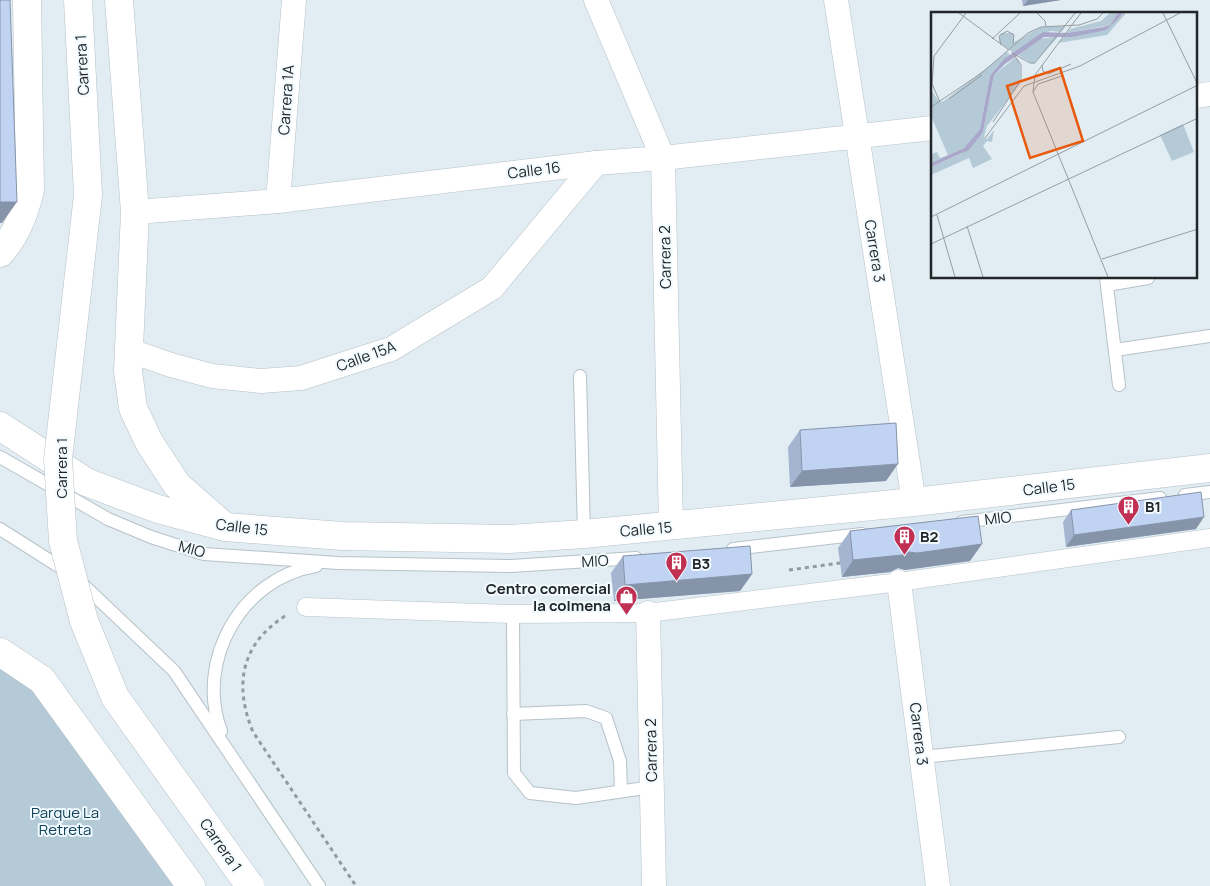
<svg xmlns="http://www.w3.org/2000/svg" width="1210" height="886" viewBox="0 0 1210 886" font-family="Manrope,sans-serif">
<style>
.green{fill:#b4cad6}
.lines{fill:none;stroke-linecap:round;stroke-linejoin:round}
.service-casing{stroke:#b7c2c8;stroke-width:14}
.pedestrian-casing{stroke:#b7c2c8;stroke-width:19}
.minor-casing{stroke:#b7c2c8;stroke-width:25}
.tertiary-casing{stroke:#b7c2c8;stroke-width:29}
.primary-casing{stroke:#b7c2c8;stroke-width:29}
.path{stroke:#919a9f;stroke-width:3;stroke-dasharray:4 4;stroke-linecap:butt}
.service{stroke:#fff;stroke-width:12}
.pedestrian{stroke:#fff;stroke-width:18}
.minor{stroke:#fff;stroke-width:24}
.tertiary{stroke:#fff;stroke-width:28}
.primary{stroke:#fff;stroke-width:28}
.primary-bridge-casing{stroke:#b7c2c8;stroke-width:29;stroke-linecap:butt}
.primary-bridge{stroke:#fff;stroke-width:28}
.wall{fill:#a5b5d1}
.shaded-wall{fill:#8694aa}
.building{fill:#c0d3f3;stroke:#8694aa}
.labels{text-anchor:middle;dominant-baseline:central;stroke-width:4;stroke-linejoin:round;paint-order:stroke}
.street-label{font-size:15px;fill:#222629;stroke:#f0faff}
.poi-label{font-size:15px;font-weight:bold;fill:#222629;stroke:#f0faff;text-anchor:start}
.park-label{font-size:15px;fill:#114257;stroke:#f0faff}
.inset-road{fill:none;stroke:#959da2;stroke-width:1}
.view{fill:#e8590c;fill-opacity:0.15;stroke:#e8590c;stroke-width:2.5}
.inset-edge{fill:none;stroke:#222629;stroke-width:2.5}
</style>
<rect width="100%" height="100%" fill="#e1edf3"/>
<path class="green" d="M 0,652 L 42,680 L 187,886 L 0,886 Z"/>
<g class="lines">
<defs>
<g id="service">
<path d="M 1106,278 L 1119,385"/>
<path d="M 1107,285 L 1148,278"/>
<path d="M 1115,350 L 1210,336"/>
<path d="M 580,376 L 584,534"/>
<path d="M 0,457 L 108,519 L 151,537 L 204,554 L 338,563 L 511,566 L 636,558"/>
<path d="M 1185,495 L 1210,492"/>
<path d="M 962,522 L 1160,498"/>
<path d="M 0,529 L 74,576 L 174,671 L 319,886"/>
<path d="M 733,549 L 862,534"/>
<path d="M 513,614 L 514,773 L 530,793 L 576,798 L 652,787"/>
<path d="M 513,714 L 586,711 L 606,718 L 620,761 L 621,791"/>
<path d="M 221,731 C 195,661 241,578 316,566"/>
<path d="M 922,757 L 1119,737"/>
</g>
<path id="pedestrian" d="M 306,607 L 513,614 L 648,613 L 899,582 L 1210,538"/>
<g id="minor">
<path d="M 596,0 L 663,158 L 671,527"/>
<path d="M 836,0 L 914,502"/>
<path d="M 1196,96 L 1210,94"/>
<path d="M 278,201 L 294,0"/>
<path d="M 135,212 L 278,201 L 596,163 L 663,158 L 932,128"/>
<path d="M 128,350 L 171,365 L 212,376 L 261,381 L 301,378 L 391,349 L 492,288 L 596,163"/>
<path d="M 899,582 L 938,886"/>
<path d="M 648,613 L 654,886"/>
</g>
<g id="tertiary">
<path d="M 0,253 C 17,234 24,214 30,190 L 27,0"/>
<path d="M 0,426 L 86,482 L 158,509 L 225,527 L 342,536 L 510,539 L 584,534 L 914,502 L 1210,468"/>
</g>
<g id="primary">
<path d="M 119,0 L 135,212 L 128,371 L 133,408 L 149,442 L 177,485 L 225,527"/>
<path d="M 0,652 L 42,680 L 191,886"/>
</g>
</defs>
<use href="#service" class="service-casing"/>
<use href="#pedestrian" class="pedestrian-casing"/>
<use href="#minor" class="minor-casing"/>
<use href="#tertiary" class="tertiary-casing"/>
<use href="#primary" class="primary-casing"/>
<g class="path">
<path d="M 789,570 L 840,563"/>
<path d="M 598,588 L 612,587"/>
<path d="M 285,616 C 240,645 234,686 253,732 L 356,886"/>
</g>
<use href="#service" class="service"/>
<use href="#pedestrian" class="pedestrian"/>
<use href="#minor" class="minor"/>
<use href="#tertiary" class="tertiary"/>
<use href="#primary" class="primary"/>
<defs>
<path id="primary-bridge" d="M 78,0 L 88,195 L 58,459 L 63,541 L 84,621 L 115,697 L 250,886"/>
</defs>
<use href="#primary-bridge" class="primary-bridge-casing"/>
<use href="#primary-bridge" class="primary-bridge"/>
</g>
<g class="wall">
<path d="M 1022,0 L 1061,0 L 1023,6 Z"/>
<path d="M 800,430 L 886,481 L 790,487 L 788,447 Z"/>
<path d="M 1071,510 L 1196,529 L 1066,547 L 1063,522 Z"/>
<path d="M 850,531 L 970,561 L 905,570 L 898,568 L 890,572 L 842,577 L 838,548 Z"/>
<path d="M 623,556 L 752,574 L 740,591 L 614,601 L 611,573 Z"/>
</g>
<g class="shaded-wall">
<path d="M 1028,0 L 1061,0 L 1023,6 Z"/>
<path d="M 0,202 L 17,202 L 2,223 L 0,223 Z"/>
<path d="M 898,464 L 886,481 L 790,487 L 802,471 Z"/>
<path d="M 1204,517 L 1196,529 L 1066,547 L 1074,535 Z"/>
<path d="M 982,544 L 970,561 L 905,570 L 898,568 L 890,572 L 842,577 L 853,560 L 909,552 Z"/>
<path d="M 752,574 L 740,591 L 614,601 L 625,585 Z"/>
</g>
<g class="building">
<path d="M 0,0 L 10,0 L 17,202 L 0,202 Z"/>
<path d="M 896,423 L 898,464 L 802,471 L 800,430 Z"/>
<path d="M 1201,492 L 1204,517 L 1074,535 L 1071,510 Z"/>
<path d="M 978,516 L 982,544 L 917,553 L 909,552 L 902,555 L 853,560 L 850,531 Z"/>
<path d="M 750,546 L 752,574 L 625,585 L 623,556 Z"/>
</g>
<defs>
<symbol id="building-pin" viewBox="-11 -11 22 30"><path d="M0 17L-7.5 6A9.5 9.5 0 1 1 7.5 6Z" fill="#c03053" stroke="#f0faff"/><path d="M-4-6H4V6H1V3H-1V6H-4ZM-2.5-4.3h1.7v1.8h-1.7ZM.8-4.3h1.7v1.8H.8ZM-2.5-1h1.7V.8h-1.7ZM.8-1h1.7V.8H.8Z" fill="#fff"/></symbol>
<symbol id="shop-pin" viewBox="-11 -11 22 30"><path d="M0 17L-7.5 6A9.5 9.5 0 1 1 7.5 6Z" fill="#c03053" stroke="#f0faff"/><path d="M-5-2.5h2.3a2.7 3.5 0 0 1 5.4 0H5L5.5 6h-11ZM-1.5-2.5h3a1.5 2.3 0 0 0-3 0Z" fill="#fff"/></symbol>
</defs>
<g fill-rule="evenodd">
<use href="#building-pin" x="1116" y="494" width="25" height="34"/>
<use href="#building-pin" x="892" y="524" width="25" height="34"/>
<use href="#building-pin" x="664" y="550" width="25" height="34"/>
<use href="#shop-pin" x="614" y="584" width="25" height="34"/>
</g>
<g class="labels">
<g class="street-label">
<text transform="translate(82 65) rotate(-93)">Carrera 1</text>
<text transform="translate(286 100) rotate(-86)">Carrera 1A</text>
<text transform="translate(534 170) rotate(-7)">Calle 16</text>
<text transform="translate(875 251) rotate(81)">Carrera 3</text>
<text transform="translate(665 257) rotate(-91)">Carrera 2</text>
<text transform="translate(366 356) rotate(-20)">Calle 15A</text>
<text transform="translate(61 468) rotate(-90)">Carrera 1</text>
<text transform="translate(1049 487) rotate(-7)">Calle 15</text>
<text transform="translate(998 518) rotate(-7)">MIO</text>
<text transform="translate(242 527) rotate(7)">Calle 15</text>
<text transform="translate(646 529) rotate(-5)">Calle 15</text>
<text transform="translate(192 549) rotate(15)">MIO</text>
<text transform="translate(595 561) rotate(-3)">MIO</text>
<text transform="translate(919 734) rotate(83)">Carrera 3</text>
<text transform="translate(651 750) rotate(-91)">Carrera 2</text>
<text transform="translate(221 845) rotate(55)">Carrera 1</text>
</g>
<g class="poi-label">
<text x="1145" y="506">B1</text>
<text x="920" y="536">B2</text>
<text x="692" y="563">B3</text>
<text x="611" y="588" text-anchor="end">Centro comercial<tspan x="611" dy="17">la colmena</tspan></text>
</g>
<g class="park-label">
<text x="65" y="812">Parque La<tspan x="65" dy="17">Retreta</tspan></text>
</g>
</g>
<g transform="translate(931 12)">
<rect width="266" height="266" fill="#e1edf3"/>
<path d="M 179,1 L 187,1 L 179,13 L 136,21 L 139,17 L 170,9 ZM 191,1 L 195,1 L 176,23 L 127,31 L 134,24 L 175,18 ZM 135,14 L 130,20 L 119,19 L 83,41 L 68,30 L 70,21 L 82,21 L 83,30 L 110,15 ZM 128,24 L 102,52 L 87,43 L 109,27 ZM 76,40 L 79,43 L 59,64 L 49,117 L 33,136 L 0,151 L 0,142 L 6,140 L 9,146 L 17,143 L 0,104 L 0,78 L 9,90 L 13,89 ZM 85,45 L 89,51 L 89,72 L 56,114 L 53,125 L 56,127 L 63,118 L 61,130 L 56,129 L 52,134 L 61,147 L 42,156 L 38,146 L 0,163 L 0,155 L 30,142 L 52,120 L 63,63 ZM 252,112 L 263,140 L 241,149 L 229,123 Z" fill="#b4cad6"/>
<path d="M 187,1 L 191,1 L 188,6 L 175,18 L 141,25 L 113,25 L 74,52 L 63,63 L 52,120 L 38,138 L 0,155 L 0,151 L 33,136 L 49,117 L 59,64 L 73,47 L 112,20 L 136,21 L 172,15 L 179,13 Z" fill="#aaa8ca"/>
<path class="inset-road" d="M 28,1 L 78,38M 106,1 L 114,9 L 115,15M 232,1 L 267,73M 140,14 L 104,63 L 102,80 L 177,265M 140,14 L 150,1M 61,27 L 89,1M 70,33 L 68,24 L 76,19 L 83,23 L 82,32M 83,42 L 99,51 L 104,51 L 144,1M 111,53 L 112,59 L 117,62 L 140,52M 102,80 L 107,72 L 131,64M 18,87 L 51,63M 9,90 L 1,72 L 3,44 L 35,1M 0,95 L 52,60 L 97,21 L 110,15 L 148,13 L 166,7 L 172,1M 62,110 L 90,68 L 90,53 L 81,40M 54,126 L 93,74 L 149,54 L 249,1M 6,203 L 24,265M 0,205 L 267,73M 36,214 L 52,265M 0,232 L 267,106M 171,247 L 267,217"/>
<path class="view" d="M 129,56 L 152,129 L 99,146 L 76,74 Z"/>
<rect width="266" height="266" class="inset-edge"/>
</g>
</svg>
